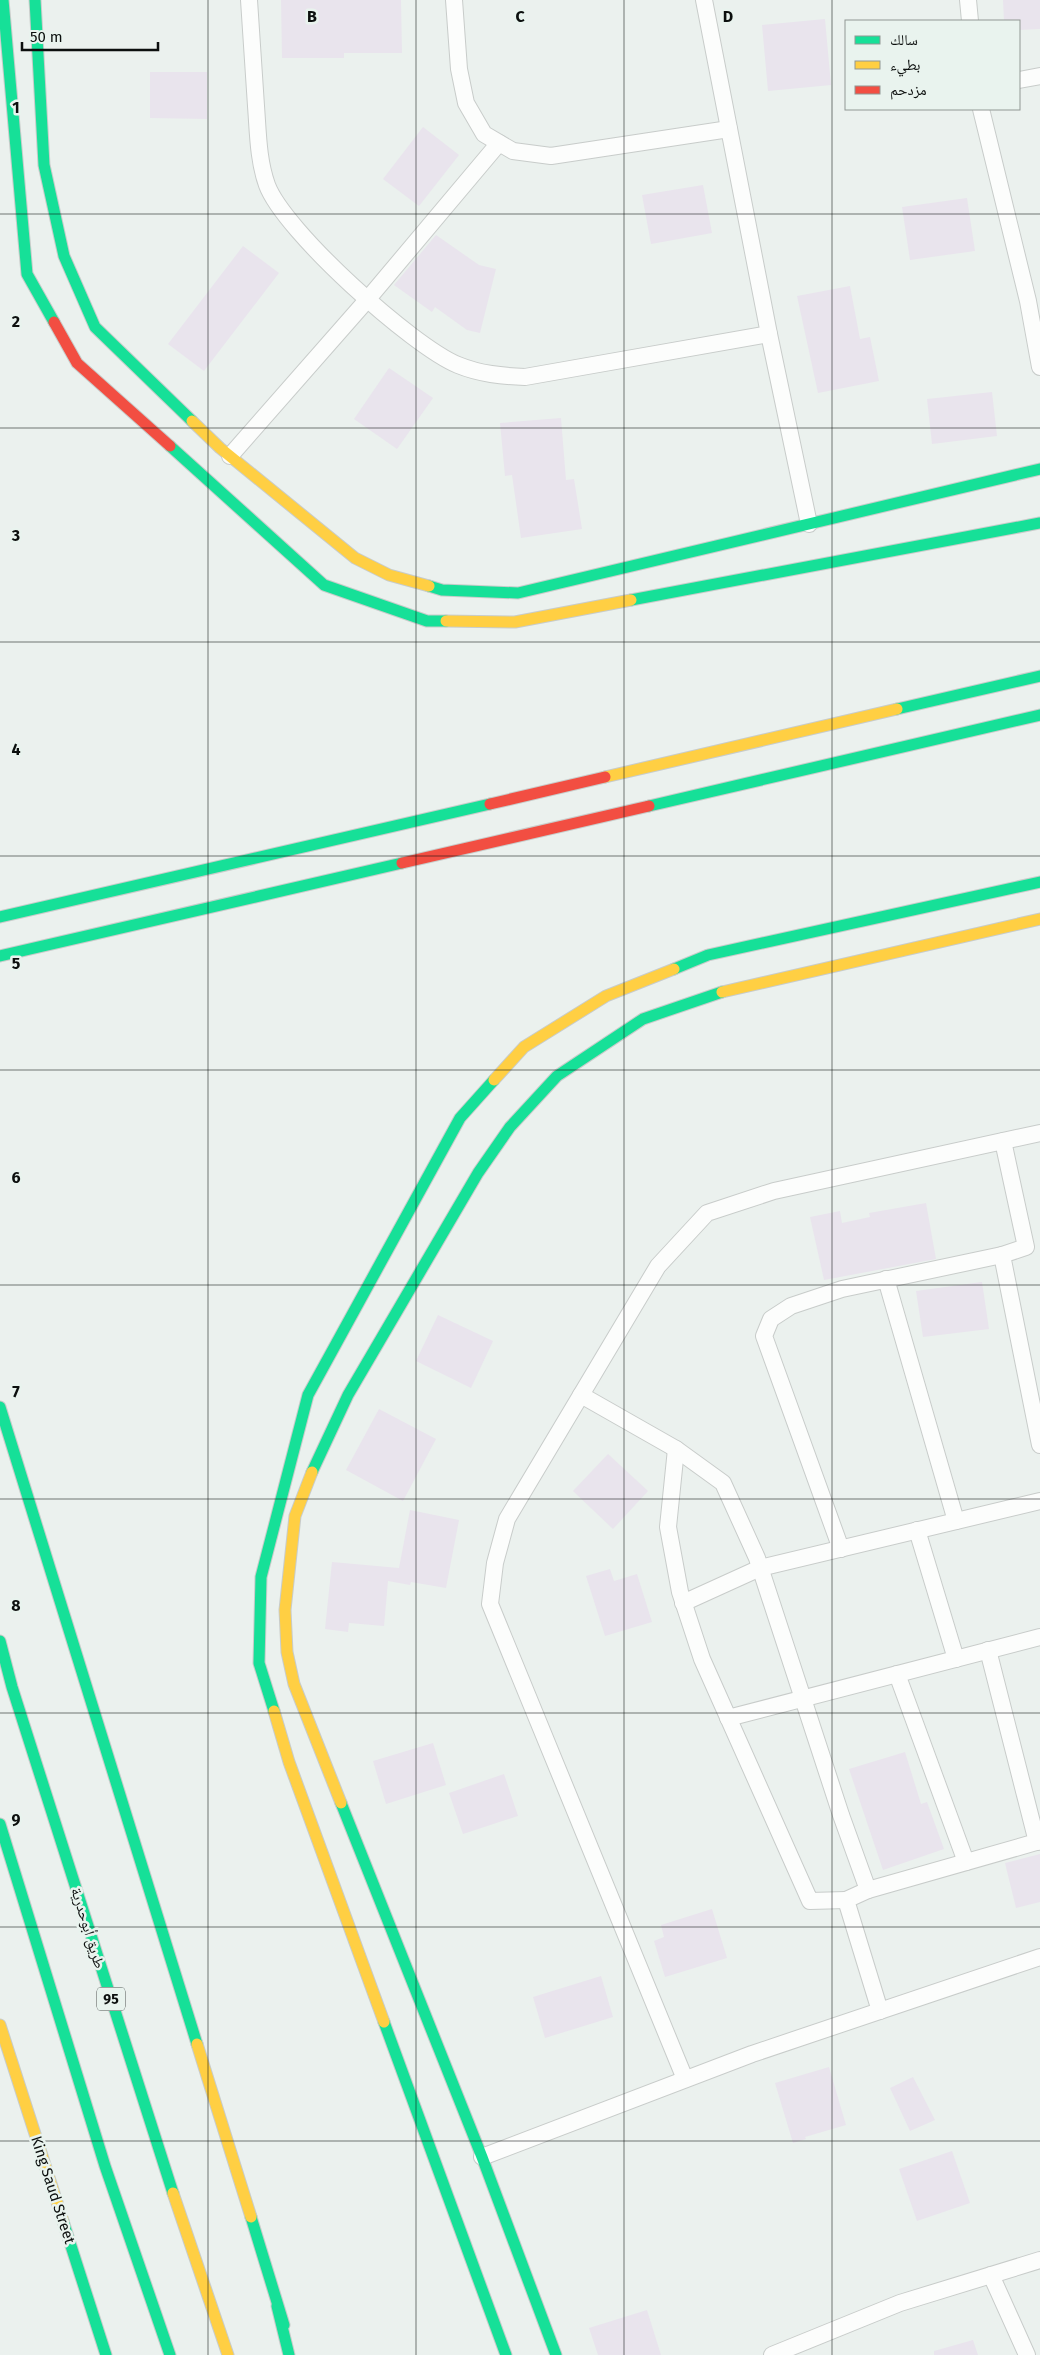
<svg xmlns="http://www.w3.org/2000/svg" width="1040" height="2355" viewBox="0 0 1040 2355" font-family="'Fira Sans','Noto Naskh Arabic',sans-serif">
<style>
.building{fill:#e9e4ed}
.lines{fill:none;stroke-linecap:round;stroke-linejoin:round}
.street-casing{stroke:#c8ccca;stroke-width:18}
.fast-casing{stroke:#c8ccca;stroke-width:13}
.slow-casing{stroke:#c8ccca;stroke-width:13}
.jam-casing{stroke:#c8ccca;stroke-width:13}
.street{stroke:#fcfdfc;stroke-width:16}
.fast{stroke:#16e098;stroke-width:11}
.slow{stroke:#ffcf43;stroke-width:11}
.jam{stroke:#f24e42;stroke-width:11}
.grid{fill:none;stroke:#0c0f0e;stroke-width:1;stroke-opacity:0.55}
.labels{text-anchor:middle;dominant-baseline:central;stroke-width:5;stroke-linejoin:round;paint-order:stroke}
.shield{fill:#e9f3ee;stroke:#4e5351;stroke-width:1}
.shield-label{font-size:14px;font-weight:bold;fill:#0c0f0e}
.street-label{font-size:15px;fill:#0c0f0e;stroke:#e9f3ee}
.grid-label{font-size:16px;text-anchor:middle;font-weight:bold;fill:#0c0f0e;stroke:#e9f3ee;stroke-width:5;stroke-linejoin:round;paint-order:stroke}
</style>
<rect width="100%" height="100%" fill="#ebf1ee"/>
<g class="building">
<path d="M 281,0 L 401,0 L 402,53 L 344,53 L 344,58 L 282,58 Z"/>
<path d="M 1003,0 L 1040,0 L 1040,29 L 1019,30 L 1019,21 L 1004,21 Z"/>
<path d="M 825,19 L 831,85 L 768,91 L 762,25 Z"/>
<path d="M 150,72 L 207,72 L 207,119 L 150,118 Z"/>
<path d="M 423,127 L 459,155 L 419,206 L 383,179 Z"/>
<path d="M 703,185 L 712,233 L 651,244 L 642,195 Z"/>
<path d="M 967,198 L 975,251 L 910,260 L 902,207 Z"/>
<path d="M 436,235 L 479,265 L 496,269 L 480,333 L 467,330 L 435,307 L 432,312 L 394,285 Z"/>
<path d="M 243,246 L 279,273 L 204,371 L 168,344 Z"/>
<path d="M 850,286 L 860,339 L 870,337 L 879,381 L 818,393 L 797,296 Z"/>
<path d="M 389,368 L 433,398 L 397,449 L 354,419 Z"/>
<path d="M 992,392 L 997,436 L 932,444 L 927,399 Z"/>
<path d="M 561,418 L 566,480 L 574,479 L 582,529 L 521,538 L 512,475 L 505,476 L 500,423 Z"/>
<path d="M 926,1203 L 936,1259 L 824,1280 L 810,1217 L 840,1211 L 842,1223 L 870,1217 L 869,1213 Z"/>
<path d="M 982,1282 L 989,1329 L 923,1337 L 916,1291 Z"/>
<path d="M 438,1315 L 493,1341 L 471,1388 L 416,1361 Z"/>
<path d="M 379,1409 L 436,1439 L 403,1501 L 346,1470 Z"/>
<path d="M 608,1454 L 648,1491 L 613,1529 L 573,1491 Z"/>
<path d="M 410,1510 L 459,1520 L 446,1588 L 411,1582 L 410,1585 L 388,1581 L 384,1626 L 349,1623 L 348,1632 L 325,1629 L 332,1562 L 399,1568 Z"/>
<path d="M 610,1569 L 614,1581 L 637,1574 L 652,1622 L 605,1636 L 586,1576 Z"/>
<path d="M 433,1743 L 446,1785 L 386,1804 L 373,1761 Z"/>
<path d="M 905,1752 L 921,1804 L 927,1802 L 944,1849 L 883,1870 L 849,1769 Z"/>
<path d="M 504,1774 L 518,1816 L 463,1834 L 449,1793 Z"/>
<path d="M 1040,1854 L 1040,1902 L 1016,1908 L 1005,1863 Z"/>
<path d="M 712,1909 L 727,1958 L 665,1977 L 654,1941 L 664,1937 L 661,1925 Z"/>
<path d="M 601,1976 L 613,2017 L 545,2038 L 533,1997 Z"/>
<path d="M 829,2067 L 846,2125 L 805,2137 L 806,2139 L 793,2143 L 775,2083 Z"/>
<path d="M 913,2077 L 935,2120 L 910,2131 L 890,2088 Z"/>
<path d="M 952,2151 L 970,2203 L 917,2221 L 899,2169 Z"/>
<path d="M 647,2310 L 661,2355 L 598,2355 L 589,2328 Z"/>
<path d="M 973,2340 L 978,2355 L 934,2355 L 934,2351 Z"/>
</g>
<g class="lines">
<defs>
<g id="street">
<path d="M 249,0 C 251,35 254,71 256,106 C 258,132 258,160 267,185 C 284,231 412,346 458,365 C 480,374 502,376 525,377 L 769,334"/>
<path d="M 454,0 L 459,69 L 466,103 L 484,134 L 513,151 L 551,156 L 729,129"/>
<path d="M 704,0 L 769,334 L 809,524"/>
<path d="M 968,0 L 970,21"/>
<path d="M 1019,80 L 1040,76"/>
<path d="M 981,109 L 1028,301 L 1040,367"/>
<path d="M 230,456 L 367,300 L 499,143"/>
<path d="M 1003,1141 L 1026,1247 L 1002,1255 L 1040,1445"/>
<path d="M 886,1279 L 956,1521"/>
<path d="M 581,1395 L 676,1449 L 723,1483 L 757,1558 L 841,1815 L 868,1890 L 846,1900 L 880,2011"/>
<path d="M 676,1449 L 668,1527 L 680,1592 L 702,1659 L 810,1901 L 846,1900"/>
<path d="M 917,1530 L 956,1659"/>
<path d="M 841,1549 L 764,1336 L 771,1319 L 791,1306 L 842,1289 L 1002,1255"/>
<path d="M 683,1603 L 760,1568 L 1040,1501"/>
<path d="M 988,1650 L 1037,1842"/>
<path d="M 897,1674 L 966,1862"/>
<path d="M 728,1718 L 1040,1637"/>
<path d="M 868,1890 L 1040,1841"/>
<path d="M 685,2079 L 490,1604 L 495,1563 L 507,1519 L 658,1266 L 707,1213 L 774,1191 L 1040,1133"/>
<path d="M 482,2157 L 752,2054 L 1040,1957"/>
<path d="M 991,2275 L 1027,2355"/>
<path d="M 772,2355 L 900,2303 L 1040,2260"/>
</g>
<g id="fast">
<path d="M 3,0 L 27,274 L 54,322"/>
<path d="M 35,0 L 44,165 L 64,256 L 95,327 L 192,421"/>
<path d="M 170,446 L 324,585 L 427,621 L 446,621"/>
<path d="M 429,586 L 442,590 L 518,593 L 1040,469"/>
<path d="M 631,600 L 1040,523"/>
<path d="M 897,709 L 1040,676"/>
<path d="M 649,806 L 1040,715"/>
<path d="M 0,917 L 490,804"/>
<path d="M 0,956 L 402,863"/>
<path d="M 674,969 L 708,955 L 1040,882"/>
<path d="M 0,1407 L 197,2044"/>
<path d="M 312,1472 L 348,1395 L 478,1173 L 510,1127 L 557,1076 L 643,1019 L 722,992"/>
<path d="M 0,1641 L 12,1687 L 173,2193"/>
<path d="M 274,1711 L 259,1663 L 261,1577 L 308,1395 L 460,1118 L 494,1080"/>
<path d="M 341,1803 L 482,2157 L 556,2355"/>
<path d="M 0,1824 L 105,2166 L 170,2355"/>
<path d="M 384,2022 L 506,2355"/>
<path d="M 251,2217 L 284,2325"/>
<path d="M 63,2221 L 106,2355"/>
<path d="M 277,2306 L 289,2355"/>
</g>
<g id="slow">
<path d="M 192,421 L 220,448 L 355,558 L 389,575 L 429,586"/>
<path d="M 446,621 L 515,622 L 631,600"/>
<path d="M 605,777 L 897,709"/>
<path d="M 722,992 L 1040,919"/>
<path d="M 494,1080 L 524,1047 L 606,996 L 674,969"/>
<path d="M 312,1472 L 295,1516 L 285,1610 L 287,1652 L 294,1684 L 341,1803"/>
<path d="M 274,1711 L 289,1762 L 384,2022"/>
<path d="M 0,2025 L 63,2221"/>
<path d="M 197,2044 L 251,2217"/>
<path d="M 173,2193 L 228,2355"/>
</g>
<g id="jam">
<path d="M 54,322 L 77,363 L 170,446"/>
<path d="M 490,804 L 605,777"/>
<path d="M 402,863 L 649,806"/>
</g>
</defs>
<use href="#street" class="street-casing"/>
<use href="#fast" class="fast-casing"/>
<use href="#slow" class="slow-casing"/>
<use href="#jam" class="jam-casing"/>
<use href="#street" class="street"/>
<use href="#fast" class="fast"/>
<use href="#slow" class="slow"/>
<use href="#jam" class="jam"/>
</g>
<path class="grid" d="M 208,0 L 208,2355M 416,0 L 416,2355M 624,0 L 624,2355M 832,0 L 832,2355M 0,214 L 1040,214M 0,428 L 1040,428M 0,642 L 1040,642M 0,856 L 1040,856M 0,1070 L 1040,1070M 0,1285 L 1040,1285M 0,1499 L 1040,1499M 0,1713 L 1040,1713M 0,1927 L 1040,1927M 0,2141 L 1040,2141"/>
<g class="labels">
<rect class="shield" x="97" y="1987.5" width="28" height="23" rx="4"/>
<g class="shield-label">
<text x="111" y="1999">95</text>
</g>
<g class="street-label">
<text transform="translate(88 1928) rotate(73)">طريق أبوحدرية</text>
<text transform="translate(53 2190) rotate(72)">King Saud Street</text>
</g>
</g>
<g class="grid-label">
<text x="312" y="22">B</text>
<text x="520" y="22">C</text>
<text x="728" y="22">D</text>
<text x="16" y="113">1</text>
<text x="16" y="327">2</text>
<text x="16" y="541">3</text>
<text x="16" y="755">4</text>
<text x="16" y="969">5</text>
<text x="16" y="1183">6</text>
<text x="16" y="1397">7</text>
<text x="16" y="1611">8</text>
<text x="16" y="1825">9</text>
</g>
<rect x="845" y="20" width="175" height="90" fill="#e9f3ee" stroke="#919894"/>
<rect x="855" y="36" width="25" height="8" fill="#16e098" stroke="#919894"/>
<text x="890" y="45" font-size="15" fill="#0c0f0e">سالك</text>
<rect x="855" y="61" width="25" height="8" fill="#ffcf43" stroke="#919894"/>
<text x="890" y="70" font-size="15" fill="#0c0f0e">بطيء</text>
<rect x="855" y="86" width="25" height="8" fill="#f24e42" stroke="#919894"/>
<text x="890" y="95" font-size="15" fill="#0c0f0e">مزدحم</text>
<path d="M22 42v8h136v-8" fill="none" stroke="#0c0f0e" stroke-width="2.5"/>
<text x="30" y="42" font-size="15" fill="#0c0f0e" stroke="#e9f3ee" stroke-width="4" paint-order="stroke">50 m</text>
</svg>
